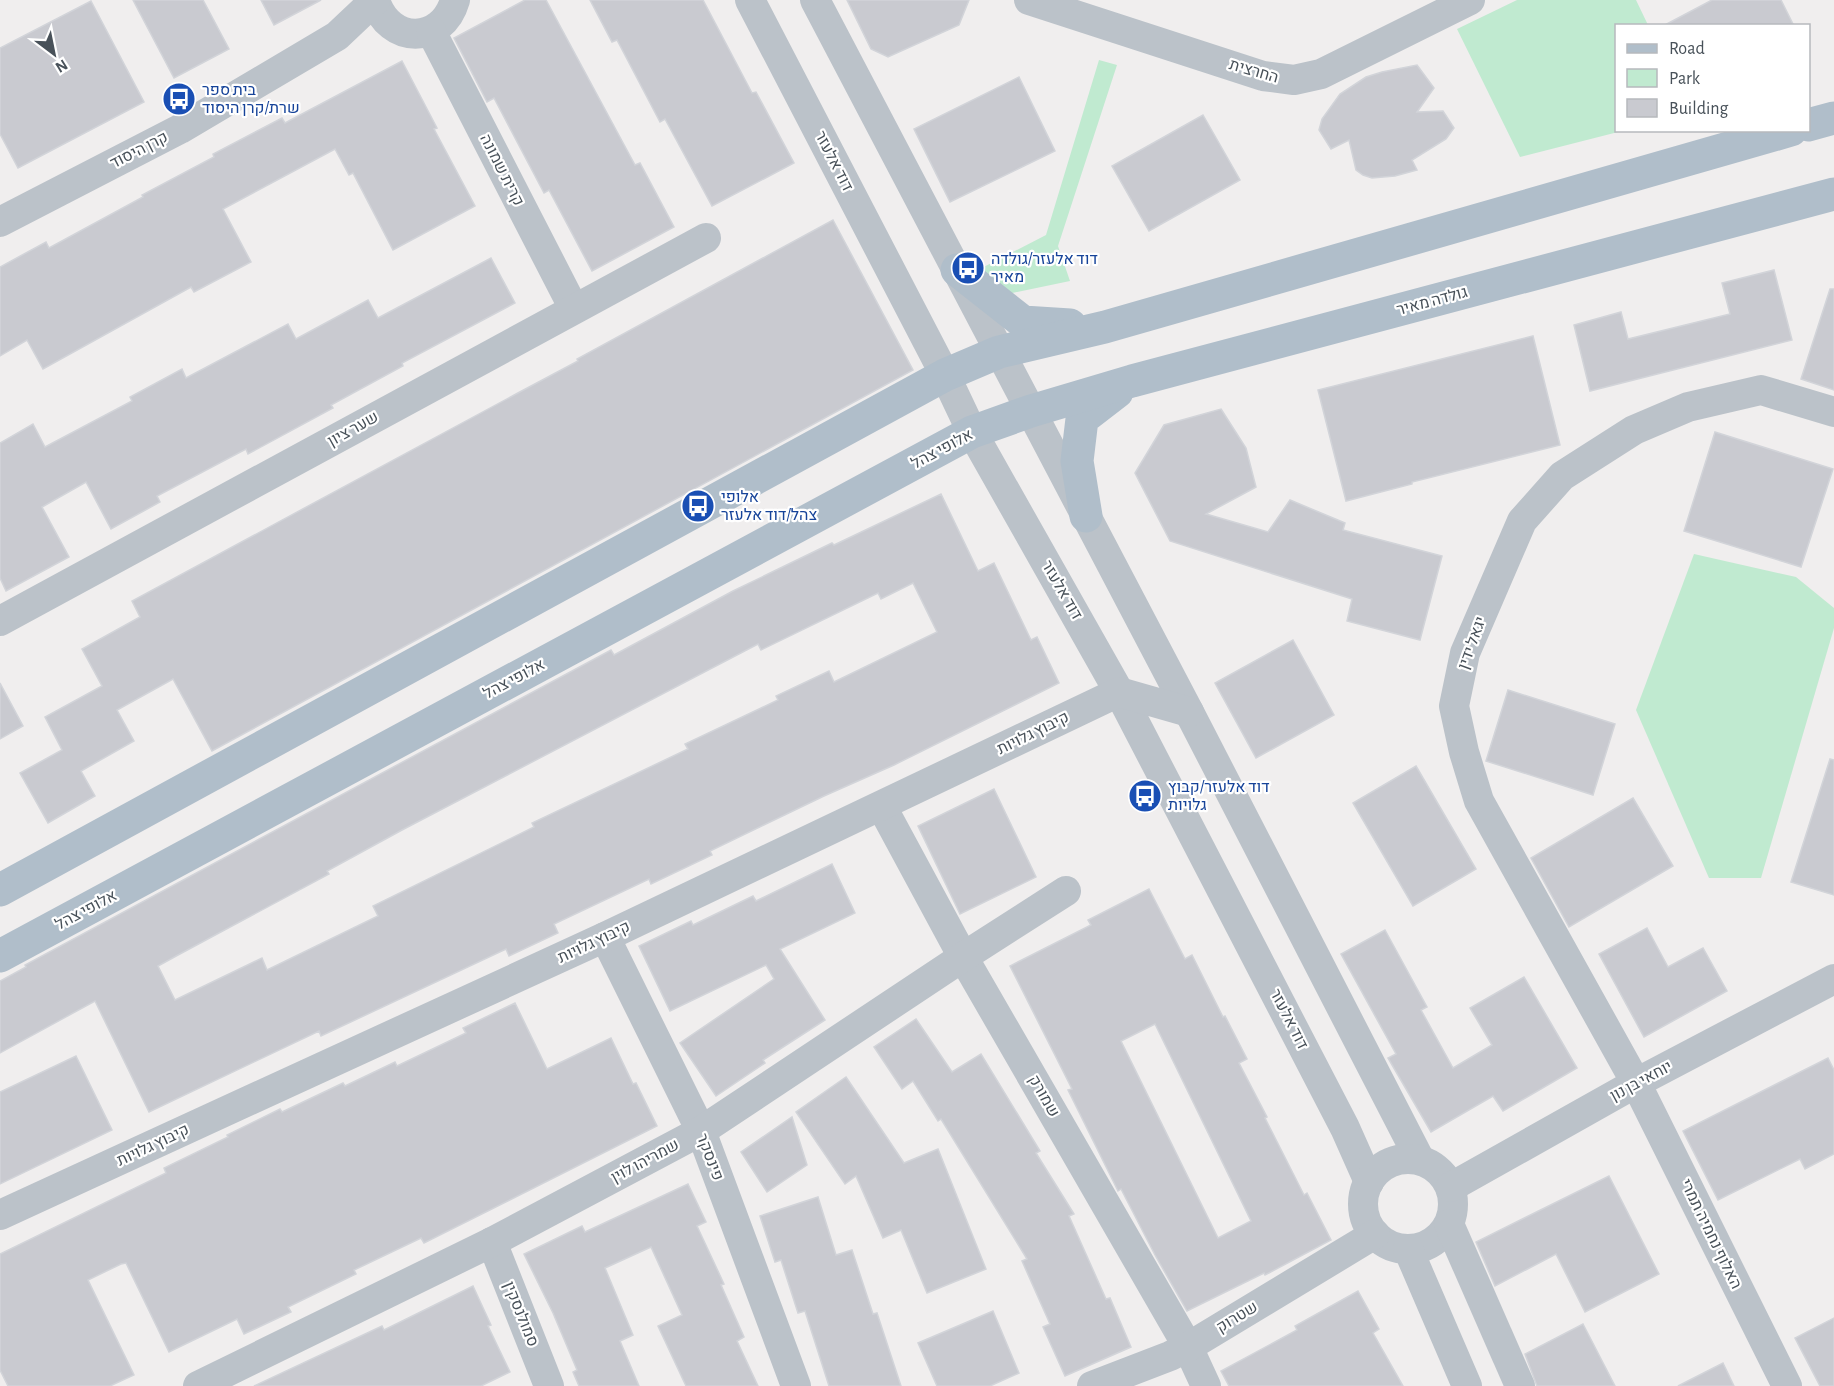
<svg xmlns="http://www.w3.org/2000/svg" width="1834" height="1386" viewBox="0 0 1834 1386" font-family="'Alegreya Sans',Heebo,sans-serif">
<style>
.green{fill:#c0ead0}
.building{fill:#c9cad0;stroke:#d2d4d9;stroke-width:1.5;fill-rule:evenodd}
.lines{fill:none;stroke-linecap:round;stroke-linejoin:round}
.minor{stroke:#bbc2c9;stroke-width:30}
.major{stroke:#b0beca;stroke-width:33}
.labels{text-anchor:middle;dominant-baseline:central;stroke-width:4.5;stroke-linejoin:round;paint-order:stroke}
.street-label{font-size:16px;fill:#485159;stroke:#fff}
.transit-label{font-size:16px;fill:#164399;stroke:#fff;text-anchor:start}
</style>
<rect width="100%" height="100%" fill="#f0eeee"/>
<g class="green">
<path d="M 1517,0 L 1636,0 L 1648,25 L 1616,26 L 1616,130 L 1622,131 L 1520,157 L 1457,29 Z"/>
<path d="M 1099,60 L 1117,65 L 1058,246 L 1070,281 L 998,296 L 968,275 L 1046,235 Z"/>
<path d="M 1694,554 L 1796,577 L 1834,608 L 1834,628 L 1761,878 L 1709,878 L 1636,710 Z"/>
</g>
<g class="building">
<path d="M 133,0 L 203,0 L 229,49 L 174,78 Z"/>
<path d="M 261,0 L 321,0 L 274,25 Z"/>
<path d="M 525,0 L 546,0 L 635,165 L 640,163 L 674,227 L 592,271 L 549,190 L 544,193 L 494,98 L 487,102 L 454,38 Z"/>
<path d="M 590,0 L 703,0 L 752,93 L 756,92 L 794,163 L 712,206 L 665,119 L 660,122 L 617,40 L 612,42 Z"/>
<path d="M 847,0 L 969,0 L 959,25 L 888,57 L 871,49 Z"/>
<path d="M 1712,0 L 1781,0 L 1794,26 L 1663,26 Z"/>
<path d="M 91,1 L 144,102 L 18,168 L 0,134 L 0,48 Z"/>
<path d="M 402,61 L 437,128 L 434,129 L 475,206 L 393,250 L 353,173 L 349,175 L 335,149 L 223,209 L 251,262 L 194,292 L 191,287 L 43,369 L 27,340 L 0,356 L 0,267 L 46,242 L 49,248 L 143,197 L 142,195 L 214,157 L 213,154 L 282,118 L 285,123 Z"/>
<path d="M 1417,65 L 1434,88 L 1417,112 L 1443,111 L 1454,128 L 1446,139 L 1412,160 L 1417,170 L 1395,176 L 1372,178 L 1363,175 L 1356,170 L 1349,140 L 1331,149 L 1319,130 L 1322,119 L 1340,94 L 1366,77 L 1382,72 Z"/>
<path d="M 1019,77 L 1055,151 L 950,202 L 914,129 Z"/>
<path d="M 1203,115 L 1240,180 L 1149,231 L 1112,166 Z"/>
<path d="M 833,220 L 913,370 L 212,751 L 173,679 L 117,710 L 134,741 L 81,771 L 95,796 L 48,823 L 20,773 L 62,750 L 45,717 L 102,686 L 82,649 L 140,617 L 132,601 L 516,394 L 578,361 L 577,359 Z"/>
<path d="M 491,258 L 515,303 L 402,363 L 403,366 L 331,405 L 333,408 L 248,454 L 246,449 L 157,496 L 160,502 L 111,529 L 86,482 L 42,507 L 69,557 L 6,591 L 0,578 L 0,443 L 33,424 L 45,447 L 132,401 L 130,397 L 182,369 L 186,378 L 288,324 L 296,339 L 368,300 L 378,318 Z"/>
<path d="M 1774,270 L 1792,340 L 1590,391 L 1574,325 L 1621,312 L 1628,339 L 1730,314 L 1722,283 Z"/>
<path d="M 1830,289 L 1834,289 L 1834,390 L 1801,379 Z"/>
<path d="M 1533,336 L 1560,445 L 1412,482 L 1412,484 L 1346,501 L 1318,390 Z"/>
<path d="M 1221,409 L 1246,448 L 1256,487 L 1206,514 L 1268,532 L 1290,500 L 1345,523 L 1343,530 L 1442,556 L 1420,640 L 1347,621 L 1352,599 L 1170,541 L 1135,473 L 1164,425 Z"/>
<path d="M 1715,432 L 1833,469 L 1801,567 L 1684,531 Z"/>
<path d="M 941,494 L 978,571 L 994,563 L 1031,640 L 1037,637 L 1059,683 L 894,765 L 824,796 L 710,851 L 712,855 L 651,884 L 649,879 L 554,924 L 558,933 L 509,956 L 506,949 L 321,1036 L 319,1031 L 149,1112 L 95,1001 L 0,1053 L 0,981 L 26,967 L 25,965 L 611,650 L 614,655 L 733,591 L 832,543 L 834,545 ZM 913,583 L 937,632 L 834,682 L 829,671 L 776,696 L 778,700 L 685,744 L 688,749 L 532,823 L 534,827 L 373,906 L 378,916 L 267,970 L 262,958 L 175,1000 L 158,966 L 178,955 L 329,874 L 327,871 L 402,830 L 758,644 L 761,650 L 878,593 L 881,599 Z"/>
<path d="M 1293,640 L 1334,715 L 1256,758 L 1215,683 Z"/>
<path d="M 0,683 L 23,726 L 0,739 Z"/>
<path d="M 1508,690 L 1615,724 L 1593,795 L 1486,761 Z"/>
<path d="M 1830,759 L 1834,760 L 1834,895 L 1791,882 Z"/>
<path d="M 1416,766 L 1476,869 L 1413,906 L 1353,803 Z"/>
<path d="M 994,789 L 1036,877 L 960,914 L 918,826 Z"/>
<path d="M 1633,798 L 1673,866 L 1569,927 L 1531,858 Z"/>
<path d="M 832,864 L 855,913 L 780,949 L 825,1020 L 763,1060 L 765,1063 L 716,1096 L 680,1043 L 774,979 L 766,965 L 670,1011 L 639,946 L 691,921 L 693,925 L 753,896 L 756,901 Z"/>
<path d="M 1149,889 L 1185,959 L 1192,955 L 1223,1017 L 1225,1016 L 1247,1059 L 1239,1063 L 1267,1117 L 1265,1118 L 1304,1195 L 1307,1193 L 1331,1240 L 1265,1275 L 1264,1273 L 1187,1311 L 1155,1255 L 1121,1189 L 1118,1191 L 1068,1090 L 1072,1089 L 1010,966 L 1091,925 L 1088,920 ZM 1155,1024 L 1251,1221 L 1218,1238 L 1121,1041 Z"/>
<path d="M 1647,928 L 1668,967 L 1703,948 L 1727,991 L 1644,1037 L 1599,954 Z"/>
<path d="M 1385,930 L 1427,1007 L 1421,1010 L 1453,1068 L 1492,1045 L 1470,1008 L 1524,977 L 1577,1068 L 1503,1111 L 1493,1096 L 1431,1132 L 1388,1058 L 1396,1054 L 1341,954 Z"/>
<path d="M 515,1003 L 547,1069 L 611,1038 L 633,1084 L 636,1083 L 657,1126 L 424,1243 L 421,1238 L 354,1270 L 356,1274 L 288,1307 L 291,1312 L 244,1334 L 237,1319 L 169,1352 L 126,1263 L 121,1264 L 88,1280 L 134,1375 L 110,1386 L 8,1386 L 0,1370 L 0,1254 L 166,1173 L 164,1168 L 228,1137 L 227,1135 L 280,1109 L 282,1112 L 343,1083 L 345,1086 L 395,1062 L 397,1066 L 466,1033 L 463,1028 Z"/>
<path d="M 916,1019 L 952,1072 L 981,1054 L 1040,1151 L 1036,1153 L 1074,1214 L 1069,1216 L 1106,1299 L 1110,1298 L 1131,1347 L 1065,1376 L 1043,1327 L 1050,1324 L 1022,1261 L 1027,1259 L 941,1119 L 938,1121 L 913,1081 L 902,1089 L 874,1047 Z"/>
<path d="M 76,1056 L 112,1130 L 0,1184 L 0,1092 Z"/>
<path d="M 1828,1058 L 1834,1070 L 1834,1154 L 1805,1169 L 1800,1159 L 1718,1200 L 1683,1131 Z"/>
<path d="M 846,1077 L 904,1163 L 938,1149 L 986,1269 L 927,1293 L 901,1230 L 883,1238 L 856,1176 L 845,1184 L 796,1112 Z"/>
<path d="M 792,1117 L 807,1165 L 767,1192 L 741,1152 Z"/>
<path d="M 1609,1176 L 1659,1274 L 1585,1312 L 1556,1254 L 1495,1286 L 1476,1242 Z"/>
<path d="M 688,1184 L 706,1222 L 697,1226 L 724,1284 L 721,1285 L 744,1337 L 737,1341 L 758,1386 L 686,1386 L 658,1326 L 682,1315 L 651,1247 L 605,1268 L 633,1335 L 620,1341 L 639,1386 L 579,1386 L 573,1372 L 577,1370 L 553,1313 L 524,1254 L 582,1226 L 585,1232 Z"/>
<path d="M 818,1197 L 836,1255 L 852,1250 L 873,1314 L 877,1313 L 901,1386 L 829,1386 L 805,1311 L 798,1313 L 781,1260 L 775,1262 L 760,1216 Z"/>
<path d="M 473,1286 L 491,1325 L 488,1326 L 510,1372 L 481,1386 L 254,1386 L 382,1326 L 384,1330 Z"/>
<path d="M 1358,1291 L 1379,1329 L 1373,1333 L 1403,1386 L 1229,1386 L 1221,1371 L 1297,1330 L 1295,1326 Z"/>
<path d="M 993,1311 L 1019,1373 L 990,1386 L 937,1386 L 918,1343 Z"/>
<path d="M 1834,1318 L 1834,1386 L 1820,1386 L 1795,1338 Z"/>
<path d="M 1583,1324 L 1615,1386 L 1537,1386 L 1525,1354 Z"/>
<path d="M 1723,1363 L 1734,1386 L 1678,1386 Z"/>
</g>
<g class="lines">
<g class="minor">
<path d="M 375,0 C 389,45 442,45 455,0"/>
<path d="M 750,0 L 945,375 L 972,432 L 1119,692 L 1345,1128 L 1369,1182"/>
<path d="M 815,0 L 1189,712 L 1420,1160"/>
<path d="M 1029,0 L 1263,76 L 1294,80 L 1321,74 L 1470,0"/>
<path d="M 431,31 L 574,309"/>
<path d="M 0,222 L 180,129 L 337,36 L 375,0"/>
<path d="M 0,621 L 706,238"/>
<path d="M 882,807 L 963,957 L 1188,1347 L 1206,1386"/>
<path d="M 605,937 L 701,1131 L 796,1386"/>
<circle cx="1408" cy="1204" r="45"/>
<path d="M 1451,1187 L 1636,1083 L 1834,979"/>
<path d="M 0,1215 L 605,937 L 1119,692 L 1189,712"/>
<path d="M 1449,1224 L 1520,1386"/>
<path d="M 492,1242 L 549,1386"/>
<path d="M 1408,1249 L 1467,1386"/>
<path d="M 198,1386 L 492,1242 L 701,1131 L 963,957 L 1066,891"/>
<path d="M 1092,1386 L 1170,1356 L 1188,1347 L 1375,1234"/>
<path d="M 1787,1386 L 1636,1083 L 1479,801 L 1464,752 L 1454,706 L 1465,653 L 1522,521 L 1562,476 L 1634,430 L 1688,407 L 1761,390 L 1834,412"/>
</g>
<g class="major">
<path d="M 1808,125 L 1834,118"/>
<path d="M 957,270 L 1023,322 L 1070,325"/>
<path d="M 1086,516 L 1077,461 L 1082,419 L 1117,392"/>
<path d="M 0,890 L 945,375 L 999,352 L 1105,327 L 1791,130"/>
<path d="M 0,956 L 972,432 L 1031,411 L 1132,381 L 1834,194"/>
</g>
</g>
<defs>
<symbol id="bus-disc" viewBox="-11 -11 22 22"><circle r="9.5" fill="#1a4fb4" stroke="#fff"/><path d="M-5-6H5V4H4V6H2V4H-2V6H-4V4H-5ZM-3.5-4V0h7V-4ZM-3.5 1.2v1.5H-2V1.2ZM2 1.2v1.5H3.5V1.2Z" fill="#fff"/></symbol>
</defs>
<g fill-rule="evenodd">
<use href="#bus-disc" x="160" y="80" width="38" height="38"/>
<use href="#bus-disc" x="949" y="249" width="38" height="38"/>
<use href="#bus-disc" x="679" y="487" width="38" height="38"/>
<use href="#bus-disc" x="1126" y="777" width="38" height="38"/>
</g>
<g class="labels">
<g class="street-label">
<text transform="translate(1254 71) rotate(16)">החרצית</text>
<text transform="translate(139 150) rotate(-27)">קרן היסוד</text>
<text transform="translate(834 161) rotate(63)">דוד אלעזר</text>
<text transform="translate(502 170) rotate(63)">קרית שמונה</text>
<text transform="translate(1432 301) rotate(-15)">גולדה מאיר</text>
<text transform="translate(353 429) rotate(-29)">שער ציון</text>
<text transform="translate(942 449) rotate(-28)">אלופי צהל</text>
<text transform="translate(1062 590) rotate(60)">דוד אלעזר</text>
<text transform="translate(1472 643) rotate(-70)">יגאל ידין</text>
<text transform="translate(514 679) rotate(-28)">אלופי צהל</text>
<text transform="translate(1033 733) rotate(-26)">קיבוץ גלויות</text>
<text transform="translate(86 910) rotate(-28)">אלופי צהל</text>
<text transform="translate(594 942) rotate(-25)">קיבוץ גלויות</text>
<text transform="translate(1289 1019) rotate(63)">דוד אלעזר</text>
<text transform="translate(1641 1081) rotate(-28)">יוחאי בן נון</text>
<text transform="translate(1044 1096) rotate(60)">שמורק</text>
<text transform="translate(153 1145) rotate(-25)">קיבוץ גלויות</text>
<text transform="translate(710 1157) rotate(69)">פינסקר</text>
<text transform="translate(645 1161) rotate(-28)">שמריהו לוין</text>
<text transform="translate(1711 1234) rotate(64)">האלוף נחמיה תמרי</text>
<text transform="translate(521 1314) rotate(68)">סמולנסקין</text>
<text transform="translate(1237 1317) rotate(-31)">שטרוק</text>
</g>
<g class="transit-label">
<text x="202" y="90">בית ספר<tspan x="202" dy="18">שרת/קרן היסוד</tspan></text>
<text x="991" y="259">דוד אלעזר/גולדה<tspan x="991" dy="18">מאיר</tspan></text>
<text x="721" y="497">אלופי<tspan x="721" dy="18">צהל/דוד אלעזר</tspan></text>
<text x="1168" y="787">דוד אלעזר/קבוץ<tspan x="1168" dy="18">גלויות</tspan></text>
</g>
</g>
<rect x="1615" y="24" width="195" height="108" fill="#ffffff" stroke="#b6b9bd" stroke-width="1.5"/>
<rect x="1627" y="44" width="30" height="9" fill="#b0beca" stroke="#b6b9bd" stroke-width="1.5"/>
<text x="1669" y="54" font-size="18" fill="#485159">Road</text>
<rect x="1627" y="69" width="30" height="18" fill="#c0ead0" stroke="#b6b9bd" stroke-width="1.5"/>
<text x="1669" y="84" font-size="18" fill="#485159">Park</text>
<rect x="1627" y="99" width="30" height="18" fill="#c9cad0" stroke="#b6b9bd" stroke-width="1.5"/>
<text x="1669" y="114" font-size="18" fill="#485159">Building</text>
<g transform="translate(54 54) rotate(148)" stroke="#ffffff" stroke-width="4.5" paint-order="stroke">
<path d="M0-4.5L10 22L0 15L-10 22Z" fill="#485159"/>
<text y="-9" font-size="16" font-weight="bold" text-anchor="middle" fill="#485159">N</text>
</g>
</svg>
